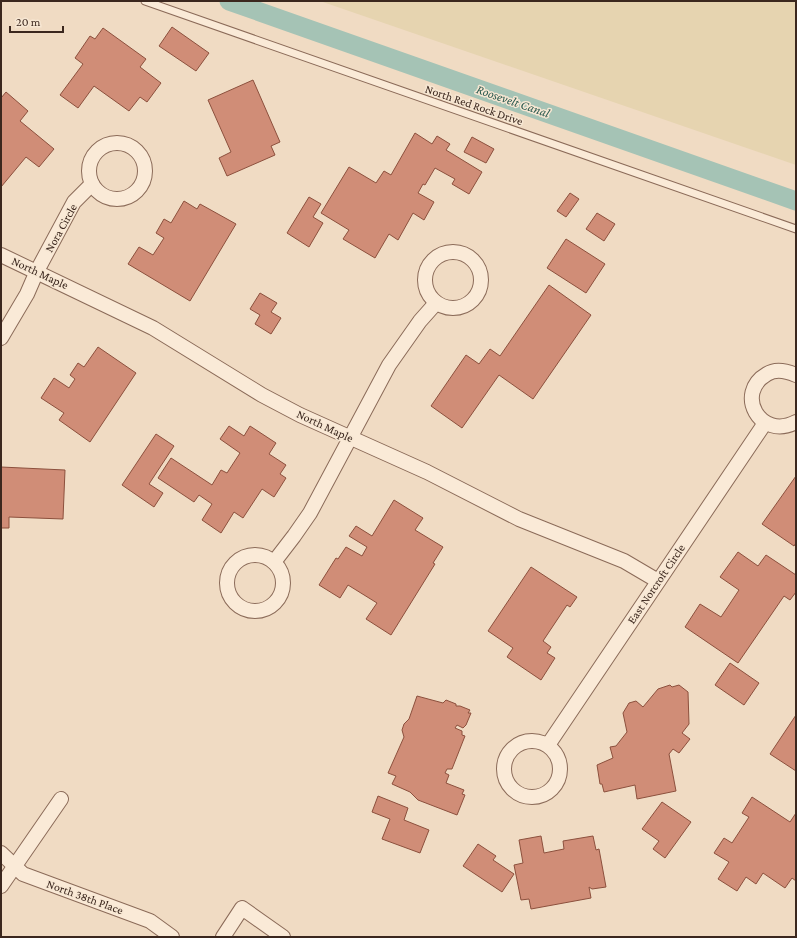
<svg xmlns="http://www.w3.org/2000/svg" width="797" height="938" viewBox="0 0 797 938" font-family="'Crimson Pro',serif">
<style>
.farmland{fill:#e6d4b0}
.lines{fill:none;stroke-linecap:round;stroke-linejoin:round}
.canal{stroke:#a5c3b5;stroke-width:19}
.building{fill:#d08d77;stroke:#8c503d}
.service-casing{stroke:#8b6b59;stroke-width:9}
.minor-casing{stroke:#8b6b59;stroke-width:16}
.service{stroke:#faead7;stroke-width:7}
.minor{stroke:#faead7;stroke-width:14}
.labels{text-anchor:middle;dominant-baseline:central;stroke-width:3;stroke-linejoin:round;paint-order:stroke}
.street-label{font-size:12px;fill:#3b271e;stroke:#f7e7d3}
.water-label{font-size:13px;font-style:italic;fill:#2c5b50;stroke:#f7e7d3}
</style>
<rect width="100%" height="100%" fill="#f0dbc3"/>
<path class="farmland" d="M 320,1 L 796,1 L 796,165 Z"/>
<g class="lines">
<path class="canal" d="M 229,1 L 796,201"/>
</g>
<g class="building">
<path d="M 172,27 L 209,53 L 196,71 L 159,46 Z"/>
<path d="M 103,28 L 146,59 L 140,67 L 161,83 L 147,102 L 140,97 L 129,111 L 94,86 L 78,108 L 60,95 L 83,64 L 75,58 L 90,36 L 95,39 Z"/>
<path d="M 253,80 L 280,142 L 271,146 L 275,155 L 227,176 L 219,158 L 231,152 L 208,100 Z"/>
<path d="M 6,92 L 28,111 L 20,121 L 54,149 L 39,167 L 26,157 L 1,187 L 1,98 Z"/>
<path d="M 415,133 L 432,144 L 437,136 L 450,144 L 446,150 L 482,172 L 469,194 L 452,184 L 455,179 L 435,168 L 425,185 L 423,184 L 418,193 L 434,202 L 424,220 L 413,213 L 398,240 L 389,234 L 375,258 L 343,239 L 349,230 L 321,213 L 349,167 L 376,183 L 384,171 L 391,175 Z"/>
<path d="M 472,137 L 494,149 L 486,163 L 464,152 Z"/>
<path d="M 570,193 L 579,199 L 566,217 L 557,211 Z"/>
<path d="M 309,197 L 321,204 L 313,217 L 323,223 L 309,247 L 287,233 Z"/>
<path d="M 184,201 L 197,209 L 200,204 L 236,224 L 190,301 L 128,264 L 139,247 L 153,255 L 164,238 L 156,233 L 164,219 L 171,223 Z"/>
<path d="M 597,213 L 615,224 L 604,241 L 586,229 Z"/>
<path d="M 566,239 L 605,264 L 586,293 L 547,268 Z"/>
<path d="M 549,285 L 591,315 L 533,399 L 499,375 L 462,428 L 431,406 L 466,355 L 479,364 L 490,349 L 500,356 Z"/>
<path d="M 260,293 L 277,303 L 271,312 L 281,318 L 271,334 L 255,324 L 260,315 L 250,309 Z"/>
<path d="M 98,347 L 136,373 L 90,442 L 59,420 L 64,413 L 41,398 L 54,378 L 69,388 L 75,379 L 70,375 L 78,363 L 84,367 Z"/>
<path d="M 229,426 L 244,436 L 250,426 L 276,443 L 269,454 L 286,465 L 280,474 L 286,478 L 274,497 L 262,489 L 243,518 L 234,512 L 221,533 L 202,520 L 212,504 L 199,495 L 194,502 L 158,478 L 171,458 L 212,485 L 221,470 L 227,473 L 240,453 L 220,439 Z"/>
<path d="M 156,434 L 174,446 L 149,484 L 163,493 L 154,507 L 122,485 Z"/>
<path d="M 1,467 L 65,470 L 63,519 L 9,517 L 9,528 L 1,528 Z"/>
<path d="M 796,476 L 796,543 L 794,546 L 762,524 Z"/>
<path d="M 394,500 L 423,518 L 415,530 L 443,547 L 433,563 L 435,564 L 391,635 L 366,619 L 377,603 L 348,585 L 340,598 L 319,585 L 336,558 L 338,559 L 346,547 L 362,556 L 367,547 L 349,536 L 356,526 L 372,536 Z"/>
<path d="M 738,552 L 758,566 L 766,555 L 796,575 L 796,592 L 790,600 L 784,596 L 738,663 L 685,627 L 700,604 L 721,617 L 739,590 L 720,577 Z"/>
<path d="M 531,567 L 577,597 L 570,607 L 567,605 L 543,641 L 551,647 L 547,653 L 555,658 L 541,680 L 507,657 L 513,648 L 488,631 Z"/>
<path d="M 730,663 L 759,683 L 744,705 L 715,685 Z"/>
<path d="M 670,685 L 672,687 L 679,685 L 688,692 L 689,724 L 682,733 L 690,739 L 679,753 L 673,749 L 669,754 L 676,791 L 637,799 L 635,785 L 604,792 L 602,784 L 600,784 L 597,765 L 613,758 L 610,747 L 616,746 L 627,732 L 623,713 L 629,703 L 636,701 L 643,707 L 658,689 Z"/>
<path d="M 417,696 L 443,703 L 446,700 L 456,704 L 456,706 L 460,706 L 470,710 L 468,713 L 471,713 L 466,725 L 463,728 L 457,725 L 455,728 L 462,731 L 462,735 L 465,736 L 452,769 L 447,769 L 445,773 L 449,775 L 446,783 L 464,790 L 462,794 L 465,795 L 457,815 L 418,800 L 410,792 L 392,784 L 396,776 L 388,773 L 404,737 L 402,730 L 404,724 L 409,719 Z"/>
<path d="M 796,715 L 796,771 L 770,754 Z"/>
<path d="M 378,796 L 408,808 L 404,820 L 429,830 L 420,853 L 382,839 L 390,819 L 372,812 Z"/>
<path d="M 752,797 L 790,822 L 796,813 L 796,881 L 792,878 L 785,888 L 763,873 L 756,884 L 746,877 L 737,891 L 718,879 L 729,862 L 714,853 L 724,838 L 732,843 L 749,817 L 742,813 Z"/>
<path d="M 662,802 L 691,822 L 665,858 L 653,849 L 659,841 L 642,829 Z"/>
<path d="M 541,836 L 544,853 L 564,849 L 563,841 L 593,836 L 596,850 L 599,849 L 606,887 L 592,889 L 589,887 L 591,898 L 531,909 L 529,899 L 521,900 L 514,865 L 523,863 L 519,840 Z"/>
<path d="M 478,844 L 496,856 L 493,860 L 514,874 L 502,892 L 463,866 Z"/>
</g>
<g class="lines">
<defs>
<path id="service" d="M 145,1 L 796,229"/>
<g id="minor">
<circle cx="117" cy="171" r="28"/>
<circle cx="453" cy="280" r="28"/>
<path d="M 1,255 L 153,328 L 262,395 L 300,415 L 427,472 L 519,519 L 624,561 L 658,581"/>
<path d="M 1,338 L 27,294 L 37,271 L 74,202 L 92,184"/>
<path d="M 796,375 C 787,371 776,368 767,374 C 734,393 760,441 796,422"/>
<circle cx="255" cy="583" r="28"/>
<path d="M 274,562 L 294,536 L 310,513 L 389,365 L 420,321 L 436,303"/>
<circle cx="532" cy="769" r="28"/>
<path d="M 548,745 L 765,423"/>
<path d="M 1,853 L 23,874 L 150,921 L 172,937"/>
<path d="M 1,886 L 61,799"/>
<path d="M 223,937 L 242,908 L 283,937"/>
</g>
</defs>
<use href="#service" class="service-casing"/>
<use href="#minor" class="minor-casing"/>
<use href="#service" class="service"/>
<use href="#minor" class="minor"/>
</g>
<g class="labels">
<g class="street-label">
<text transform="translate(474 105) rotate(19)">North Red Rock Drive</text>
<text transform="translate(61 228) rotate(-61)">Nora Circle</text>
<text transform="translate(40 273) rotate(25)">North Maple</text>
<text transform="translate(325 426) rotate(25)">North Maple</text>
<text transform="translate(656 584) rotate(-56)">East Norcroft Circle</text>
<text transform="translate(85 897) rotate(20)">North 38th Place</text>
</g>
<g class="water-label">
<text transform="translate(513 101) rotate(19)">Roosevelt Canal</text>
</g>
</g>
<rect width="797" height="938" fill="none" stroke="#3b271e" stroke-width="4"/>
<path d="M10 26v6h53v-6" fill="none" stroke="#3b271e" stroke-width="2"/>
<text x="16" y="26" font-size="12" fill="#3b271e" stroke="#f7e7d3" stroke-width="3" paint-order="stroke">20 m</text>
</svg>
